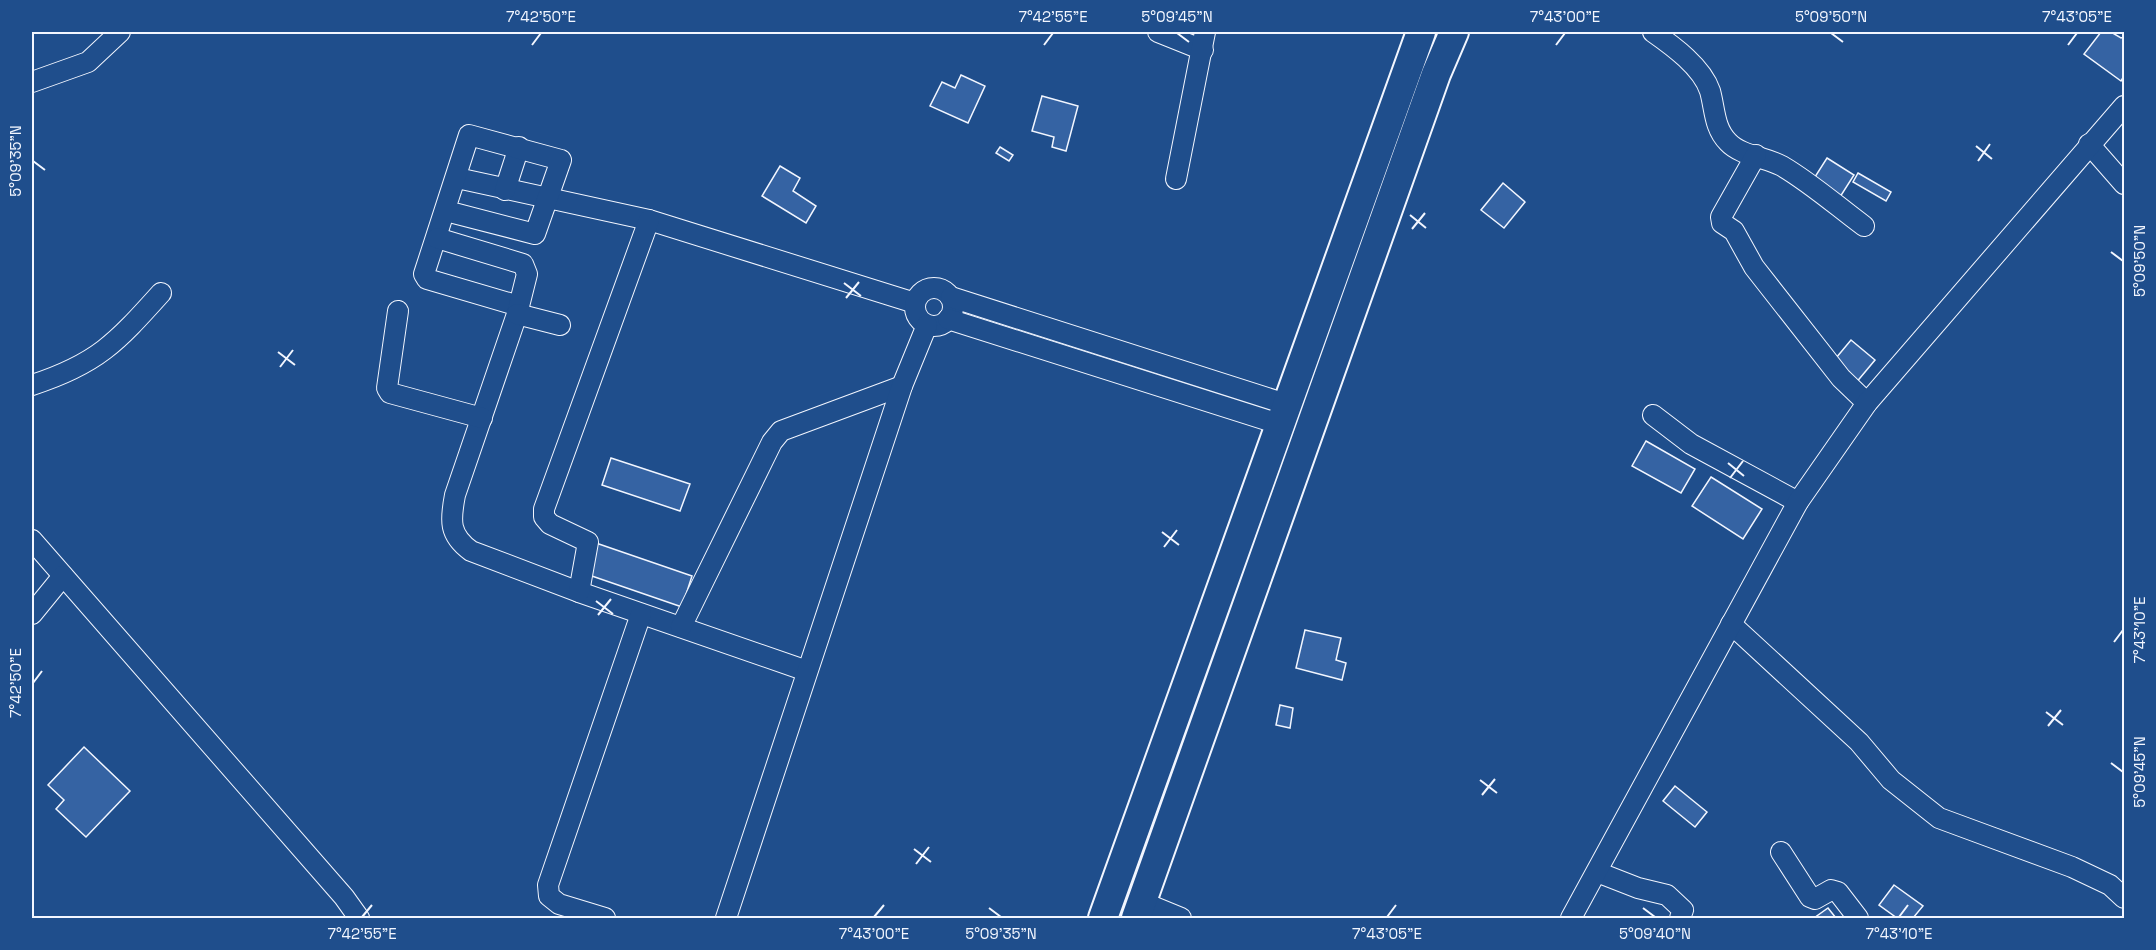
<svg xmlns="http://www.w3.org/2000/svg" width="2156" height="950" viewBox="0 0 2156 950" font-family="'Space Grotesk',sans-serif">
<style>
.building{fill:#3563a3;stroke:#f2f6ff;stroke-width:1.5}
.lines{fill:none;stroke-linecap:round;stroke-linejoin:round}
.minor-casing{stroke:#f2f6ff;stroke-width:22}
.highway-casing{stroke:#f2f6ff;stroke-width:32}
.minor{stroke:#1f4e8c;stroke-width:20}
.highway{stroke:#1f4e8c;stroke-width:28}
.ticks{fill:none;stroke:#f2f6ff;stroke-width:2}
.neatline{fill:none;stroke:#f2f6ff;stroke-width:2}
.ticks-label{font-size:15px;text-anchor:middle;fill:#f2f6ff}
</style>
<rect width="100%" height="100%" fill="#1f4e8c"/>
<g class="building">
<path d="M 2101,32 L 2111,32 L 2121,38 L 2124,37 L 2124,76 L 2121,81 L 2084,54 Z"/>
<path d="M 961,75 L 985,86 L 968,123 L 930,106 L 942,82 L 955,88 Z"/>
<path d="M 1042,96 L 1078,106 L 1066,151 L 1052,147 L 1054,137 L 1032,131 Z"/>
<path d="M 1000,147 L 1013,155 L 1009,161 L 996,153 Z"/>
<path d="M 1827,158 L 1854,175 L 1833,208 L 1806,191 Z"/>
<path d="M 780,166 L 800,178 L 793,191 L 816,206 L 806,223 L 762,196 Z"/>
<path d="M 1858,173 L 1891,192 L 1886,201 L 1853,182 Z"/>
<path d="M 1503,183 L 1525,202 L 1504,228 L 1481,210 Z"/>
<path d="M 1851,340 L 1875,360 L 1850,390 L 1826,370 Z"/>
<path d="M 1646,441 L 1695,469 L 1681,493 L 1632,466 Z"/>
<path d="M 611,458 L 690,484 L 680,511 L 602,485 Z"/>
<path d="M 1711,477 L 1762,509 L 1743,539 L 1692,506 Z"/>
<path d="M 596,543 L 692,576 L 682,607 L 586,574 Z"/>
<path d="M 1305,630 L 1341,638 L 1336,660 L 1346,663 L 1342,680 L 1296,668 Z"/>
<path d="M 1280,705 L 1293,708 L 1290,728 L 1276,725 Z"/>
<path d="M 84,747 L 130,791 L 86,837 L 56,809 L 64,800 L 48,785 Z"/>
<path d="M 1675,786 L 1707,812 L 1695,827 L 1663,801 Z"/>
<path d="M 1894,885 L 1923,906 L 1913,918 L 1897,918 L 1879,905 Z"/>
<path d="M 1828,908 L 1836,918 L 1814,918 Z"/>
</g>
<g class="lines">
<defs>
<g id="minor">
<path d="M 1158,32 L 1203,50"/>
<path d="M 1653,32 C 1673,46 1702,67 1710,91 C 1715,109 1714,128 1728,142 C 1741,156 1766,157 1782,166 C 1811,183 1837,206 1864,226"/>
<path d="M 32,82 L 88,62 L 120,32"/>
<path d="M 2089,144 L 2124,184"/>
<path d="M 1756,155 L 1721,217 L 1722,223 L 1734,231 L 1754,267 L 1841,378 L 1867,403"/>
<path d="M 457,178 L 649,220 L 915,303"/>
<path d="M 1176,179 L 1205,32"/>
<path d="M 505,190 L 519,147"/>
<path d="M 446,211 L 535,234 L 561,160 L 469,135 L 424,274 L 427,279 L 519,306"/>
<path d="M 437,238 L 523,264 L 527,274 L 517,314 L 455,495 C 450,521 449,535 471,551 L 579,592 L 807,671"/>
<circle cx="934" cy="307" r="19"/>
<path d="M 951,297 L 1286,404"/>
<path d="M 398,311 L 387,388 L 390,393 L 482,418"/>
<path d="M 517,314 L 560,325"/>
<path d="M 948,319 L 1279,424"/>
<path d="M 32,385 C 97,364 116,343 161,293"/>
<path d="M 1653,415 L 1691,444 L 1798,502"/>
<path d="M 32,540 L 344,897 L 359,918"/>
<path d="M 579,592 L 588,542 L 550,524 L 544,517 L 544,509 L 649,220"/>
<path d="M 32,614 L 63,576"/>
<path d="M 1731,624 L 1859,742 L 1891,780 L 1939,818 L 2072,867 L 2110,885 L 2124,898"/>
<path d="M 681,627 L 772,442 L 781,431 L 902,386"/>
<path d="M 1781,852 L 1810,897 L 1815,899 L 1831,890 L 1838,892 L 1858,918"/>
<path d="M 1597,872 L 1638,888 L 1667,895 L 1683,910 L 1680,918"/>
<path d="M 1142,902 L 1181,918"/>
<path d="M 605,918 L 559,904 L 549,896 L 548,885 L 641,614"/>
<path d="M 726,918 L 902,386 L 927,325"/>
<path d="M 1571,918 L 1798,502 L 1867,403 L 2124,106"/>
</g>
<g id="highway">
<path d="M 1103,918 L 1421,32"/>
<path d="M 1136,918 L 1436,74 L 1454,32"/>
</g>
</defs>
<use href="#minor" class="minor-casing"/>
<use href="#highway" class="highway-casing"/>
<use href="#minor" class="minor"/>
<use href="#highway" class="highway"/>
</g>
<path class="ticks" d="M 1177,33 L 1189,42M 1831,33 L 1843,42M 532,45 L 541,33M 1044,45 L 1053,33M 1556,45 L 1565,33M 2068,45 L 2077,33M 1976,146 L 1992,159M 33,161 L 45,170M 1978,161 L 1990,144M 1410,215 L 1426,228M 1412,229 L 1425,213M 2111,252 L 2123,261M 844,283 L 861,296M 846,298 L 859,282M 278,352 L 295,365M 280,367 L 293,350M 1728,463 L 1744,476M 1730,478 L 1743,461M 1162,532 L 1179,545M 1164,547 L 1177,530M 596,601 L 613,614M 598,615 L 611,599M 2114,642 L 2123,630M 33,683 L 42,671M 2046,712 L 2063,725M 2048,726 L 2061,710M 2111,763 L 2123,772M 1480,780 L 1497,793M 1482,795 L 1495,779M 914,849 L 931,862M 916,864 L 929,847M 989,908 L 1001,917M 1643,908 L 1655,917M 362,917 L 372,905M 874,917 L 884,905M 1387,917 L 1396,905M 1899,917 L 1908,905"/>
<rect width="2156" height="950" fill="none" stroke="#1f4e8c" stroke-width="66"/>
<rect x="33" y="33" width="2090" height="884" class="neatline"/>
<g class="ticks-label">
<text x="541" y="22">7°42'50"E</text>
<text x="1053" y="22">7°42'55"E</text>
<text x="1177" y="22">5°09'45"N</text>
<text x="1565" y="22">7°43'00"E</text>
<text x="1831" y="22">5°09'50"N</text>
<text x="2077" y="22">7°43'05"E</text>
<text transform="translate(16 161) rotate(-90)" y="5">5°09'35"N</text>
<text transform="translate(2140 261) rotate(-90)" y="5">5°09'50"N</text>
<text transform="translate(2140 630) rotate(-90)" y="5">7°43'10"E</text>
<text transform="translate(16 683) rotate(-90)" y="5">7°42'50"E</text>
<text transform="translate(2140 772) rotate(-90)" y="5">5°09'45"N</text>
<text x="362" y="939">7°42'55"E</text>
<text x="874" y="939">7°43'00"E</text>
<text x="1001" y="939">5°09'35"N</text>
<text x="1387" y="939">7°43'05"E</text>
<text x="1655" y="939">5°09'40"N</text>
<text x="1899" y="939">7°43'10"E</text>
</g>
</svg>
